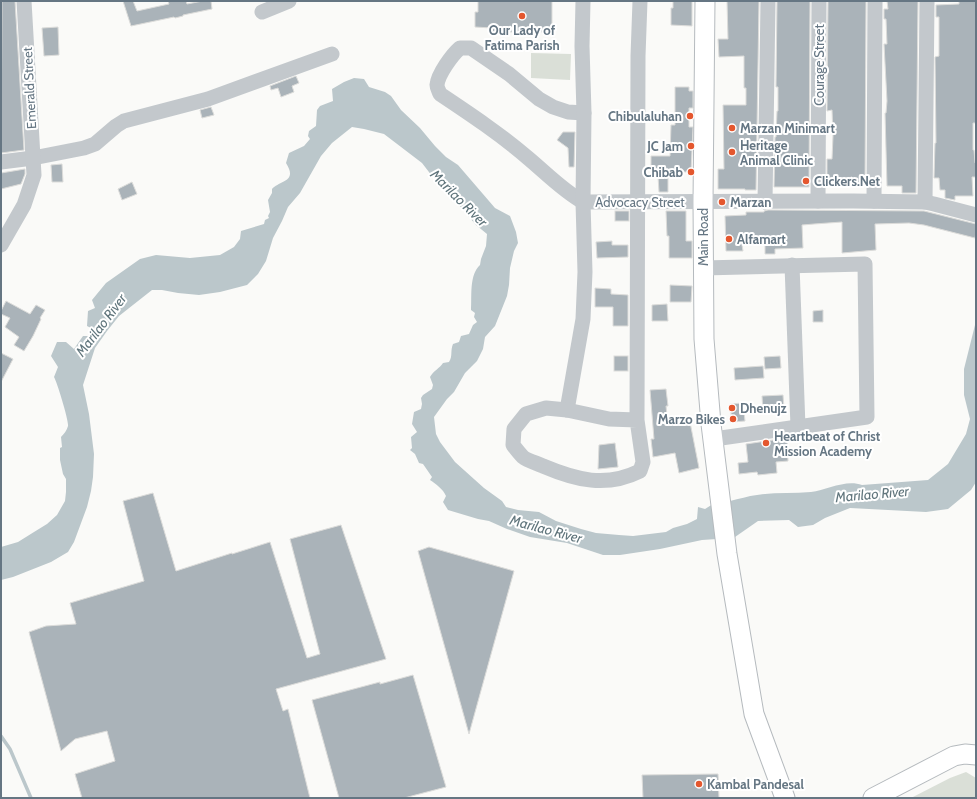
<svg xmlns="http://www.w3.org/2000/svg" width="977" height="799" viewBox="0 0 977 799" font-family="Cabin,sans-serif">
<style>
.green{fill:#dadfd7}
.water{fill:#bbc7cb}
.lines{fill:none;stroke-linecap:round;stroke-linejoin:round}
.stream{stroke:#bbc7cb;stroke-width:3.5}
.building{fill:#aab3b9;stroke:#dcdcda}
.major-casing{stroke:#b5babe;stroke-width:21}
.minor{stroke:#c3c8cc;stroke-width:15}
.major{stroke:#fff;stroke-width:19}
.poi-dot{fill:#e4572e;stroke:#fff;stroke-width:1.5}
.labels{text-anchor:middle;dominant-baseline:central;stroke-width:4;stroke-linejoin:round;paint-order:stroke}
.poi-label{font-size:13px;font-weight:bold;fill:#657683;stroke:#fff;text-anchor:start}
.street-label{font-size:13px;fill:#657683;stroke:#fff}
.water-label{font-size:14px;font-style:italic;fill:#60757c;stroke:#fff}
</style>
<rect width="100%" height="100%" fill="#fafaf8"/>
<g class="green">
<path d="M 531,53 L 571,54 L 570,80 L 531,78 Z"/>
<path d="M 966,772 L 976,778 L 976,798 L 911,798 L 950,778 Z"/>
</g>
<g class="water">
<path d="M 354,78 L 364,79 L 369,87 L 385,92 L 391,96 L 401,110 L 420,128 L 435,146 L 446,157 L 458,165 L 495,208 L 510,216 L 516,232 L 518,243 L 514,251 L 510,268 L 509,285 L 507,296 L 495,326 L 485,337 L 483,349 L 477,361 L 465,373 L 454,392 L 447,399 L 434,417 L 436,434 L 440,442 L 455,462 L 484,488 L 502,501 L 506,507 L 518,510 L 539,512 L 556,521 L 581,529 L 596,533 L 619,535 L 633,536 L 666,532 L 673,528 L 687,524 L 697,519 L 698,507 L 705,509 L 713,504 L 717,539 L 702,540 L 660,549 L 620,555 L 603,555 L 567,543 L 530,537 L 507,529 L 489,521 L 478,519 L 448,510 L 443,502 L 446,496 C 443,489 436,484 430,480 L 432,477 L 423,464 L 419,463 L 415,454 L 410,450 L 412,448 L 411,437 L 417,432 L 412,424 L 414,412 L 421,409 L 422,404 L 421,398 L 423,395 L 432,389 L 433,385 L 430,377 C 433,371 440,368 443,363 L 449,362 C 453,356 450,351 453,344 L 459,342 L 461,336 L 469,334 L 473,325 L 477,322 L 474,317 L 475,313 L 471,310 C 472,296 469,275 480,265 L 481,259 L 486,246 L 487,234 L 476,225 L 452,197 L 432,176 L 422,163 L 384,134 L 364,129 L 352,127 L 332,143 L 321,156 L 300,193 L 288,207 L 282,221 L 273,238 L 266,261 L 258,274 L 247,285 L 220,292 L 199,295 L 178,293 L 162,290 L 152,290 L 119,316 L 107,331 L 95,348 L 83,385 L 89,414 L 94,454 L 93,477 L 91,491 L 87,507 L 74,542 L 68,552 L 51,562 L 13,577 L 1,580 L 1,547 L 18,542 L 34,532 L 47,524 L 57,515 L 65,501 L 66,492 L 66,479 L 63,474 L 60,460 L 60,448 L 62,447 L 61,437 C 64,434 67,430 68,426 C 69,421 57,382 54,377 L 58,367 L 51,356 L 57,342 L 66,342 L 74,349 L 83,336 L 90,336 L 93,331 L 93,329 L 87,326 L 88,311 L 95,308 L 92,300 L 106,283 L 140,259 L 156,255 L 190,258 L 220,255 L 234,247 L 240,239 L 241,231 L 264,224 L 265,220 L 269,218 L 268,216 L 270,212 L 268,200 L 272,193 L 272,189 C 280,180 298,182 286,163 L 289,153 L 304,146 L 310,139 L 308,136 L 309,131 L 316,126 L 317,110 L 320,106 L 333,101 L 332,89 L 344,82 Z"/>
<path d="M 976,321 L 976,482 L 971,490 L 948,509 L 926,512 L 850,508 L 825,518 L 813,525 L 798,527 L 789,520 L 758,521 L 735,537 L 730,501 C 739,499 748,496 757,495 C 775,492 793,494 811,492 C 827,490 846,479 862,485 L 928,480 L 948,464 L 966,434 L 970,419 L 964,395 L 964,369 Z"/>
</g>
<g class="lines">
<path class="stream" d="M 1,736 L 10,749 L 31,798"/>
</g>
<g class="building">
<path d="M 2,1 L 15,1 L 24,150 L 1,153 Z"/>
<path d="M 123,1 L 133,1 L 137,11 L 169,4 L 168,1 L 186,1 L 187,4 L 203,1 L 211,1 L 212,9 L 183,15 L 183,16 L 175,18 L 174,17 L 131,26 Z"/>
<path d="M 478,1 L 552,1 L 552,32 L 492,32 L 492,28 L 475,27 L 475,12 L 478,12 Z"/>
<path d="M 673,1 L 692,1 L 692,26 L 671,25 L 671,8 L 673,8 Z"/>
<path d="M 727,1 L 759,1 L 756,190 L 745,190 L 745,189 L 718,189 L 718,169 L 724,169 L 723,105 L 746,105 L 746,88 L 744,88 L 744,56 L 719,57 L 718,39 L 728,39 Z"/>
<path d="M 777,1 L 810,1 L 809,187 L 774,187 L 775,137 L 776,137 L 777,111 L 778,111 L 778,87 L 776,87 Z"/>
<path d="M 828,1 L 866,1 L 865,184 L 827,184 L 827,159 L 832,159 L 833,136 L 832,110 L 827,111 Z"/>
<path d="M 887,1 L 918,1 L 916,193 L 902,193 L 902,186 L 887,186 L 885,113 L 886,113 L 887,101 L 884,44 L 887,44 L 886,19 L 884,19 L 884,9 L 888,9 Z"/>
<path d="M 959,1 L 976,1 L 976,123 L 973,123 L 973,150 L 974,150 L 975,163 L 976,163 L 976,177 L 972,177 L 973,196 L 955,196 L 955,200 L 945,198 L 945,190 L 940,190 L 939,178 L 934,178 L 935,143 L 936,143 L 935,57 L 939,56 L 939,17 L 936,17 L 936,5 L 959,4 Z"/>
<path d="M 58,27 L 59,55 L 44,56 L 42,28 Z"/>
<path d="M 296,76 L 299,83 L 292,86 L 294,92 L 281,97 L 278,88 L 271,90 L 270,86 Z"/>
<path d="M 675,87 L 689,87 L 689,91 L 693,91 L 693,108 L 689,108 L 689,127 L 693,127 L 691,172 L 669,172 L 669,176 L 668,176 L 668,192 L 659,192 L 658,176 L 651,176 L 651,156 L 670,156 L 671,125 L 675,125 Z"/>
<path d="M 211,107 L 214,115 L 202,118 L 200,110 Z"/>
<path d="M 563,132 L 575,132 L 574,167 L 569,167 L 568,148 L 557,140 Z"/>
<path d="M 62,164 L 63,182 L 52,182 L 51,165 Z"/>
<path d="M 25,169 L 25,174 L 21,184 L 1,189 L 1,173 Z"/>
<path d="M 132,182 L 137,194 L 122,200 L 118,189 Z"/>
<path d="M 768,210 L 924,211 L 976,224 L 976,232 L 975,238 L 924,225 L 909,223 L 875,224 L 876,250 L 842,253 L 842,222 L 814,224 L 802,225 L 803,248 L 775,249 L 775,254 L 765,254 L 765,243 L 742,245 L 743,251 L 726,251 L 725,216 L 746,215 L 746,212 L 764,212 L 764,211 Z"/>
<rect x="615" y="211" width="14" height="10"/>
<path d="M 666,211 L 686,211 L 686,241 L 692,241 L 692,258 L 669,258 L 669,236 L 667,236 Z"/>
<path d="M 612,241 L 612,245 L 628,245 L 628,257 L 597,258 L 596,242 Z"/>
<path d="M 670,285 L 692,286 L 691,302 L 670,302 Z"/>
<path d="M 595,288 L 611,289 L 611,294 L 628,295 L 628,326 L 613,326 L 613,307 L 595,307 Z"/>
<path d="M 6,301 L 30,314 L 36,305 L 45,310 L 40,318 L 41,319 L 33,336 L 24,351 L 14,345 L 19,337 L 5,327 L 10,318 L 1,314 L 1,311 Z"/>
<path d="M 667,304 L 668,321 L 652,321 L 652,305 Z"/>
<path d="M 823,310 L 823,322 L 813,322 L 813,311 Z"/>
<path d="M 1,353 L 13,359 L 1,382 Z"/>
<rect x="614" y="356" width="14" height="15"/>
<path d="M 780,356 L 781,368 L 765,369 L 764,357 Z"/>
<path d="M 763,366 L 764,378 L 735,380 L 734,368 Z"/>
<path d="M 666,389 L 668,406 L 666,406 L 668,425 L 690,422 L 699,468 L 679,473 L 675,453 L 653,457 L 651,439 L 654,439 L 650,390 Z"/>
<path d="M 783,395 L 784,409 L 763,411 L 762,396 Z"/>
<path d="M 743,403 L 745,421 L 732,422 L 730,404 Z"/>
<path d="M 787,438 L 788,461 L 776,462 L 777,473 L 758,475 L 757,472 L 739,474 L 738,463 L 748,462 L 746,444 Z"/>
<path d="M 615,443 L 618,467 L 598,469 L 599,445 Z"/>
<path d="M 153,493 L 176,571 L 232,553 L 232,554 L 270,542 L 307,658 L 320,654 L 290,539 L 341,525 L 386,659 L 276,689 L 283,711 L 288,709 L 310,798 L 82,798 L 75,774 L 115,761 L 107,731 L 75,739 L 61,751 L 29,632 L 46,626 L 76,624 L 70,603 L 144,581 L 123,501 Z"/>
<path d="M 429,547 L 514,571 L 469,734 L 418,551 Z"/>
<path d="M 413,675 L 446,787 L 404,798 L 339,798 L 312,700 L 380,682 L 380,684 Z"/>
<path d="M 718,774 L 719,798 L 643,798 L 642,775 Z"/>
</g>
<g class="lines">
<defs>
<g id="major">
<path d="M 705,1 L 703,202 L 704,339 L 711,424 L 727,554 L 754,714 L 785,798"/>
<path d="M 873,798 L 954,756 L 965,754 L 976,755"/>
</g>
</defs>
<use href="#major" class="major-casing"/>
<g class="minor">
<path d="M 262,12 L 289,1"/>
<path d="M 584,113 L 568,112 L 553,107 L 539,99 L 509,74 L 471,48 L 460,48 C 452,55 438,74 437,85 C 437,88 439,91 440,94 C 470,114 500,134 528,158 C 546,173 562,190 583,202 L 853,201 L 925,202 L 934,204 L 976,215"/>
<path d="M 1,162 L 33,158 L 84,148 L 95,144 L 116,126 L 124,121 L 208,99 L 332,54"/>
<path d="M 818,201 L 819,1"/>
<path d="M 874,201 L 875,1"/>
<path d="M 765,202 L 768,1"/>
<path d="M 925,202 L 927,1"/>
<path d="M 1,245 L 24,205 L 34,175 L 24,1"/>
<path d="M 792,265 L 798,427"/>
<path d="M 703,268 L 865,264 L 867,417 L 714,439"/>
<path d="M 567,410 L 583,319 L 585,272 L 583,202 L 584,113 L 582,46 L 583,1"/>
<path d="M 637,420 L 609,419 L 567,410 L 546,408 L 526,414 L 514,429 L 513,445 C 516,449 520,454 523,457 C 528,461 537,463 543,466 C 576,480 606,488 640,471 L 643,462 L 637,420 L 638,56 L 640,1"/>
</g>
<use href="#major" class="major"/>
</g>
<g class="poi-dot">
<circle cx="522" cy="16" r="4"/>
<circle cx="690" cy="116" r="4"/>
<circle cx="732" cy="128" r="4"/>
<circle cx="691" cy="146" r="4"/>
<circle cx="732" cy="152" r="4"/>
<circle cx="691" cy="172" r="4"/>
<circle cx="806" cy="181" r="4"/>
<circle cx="722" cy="202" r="4"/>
<circle cx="729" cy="239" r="4"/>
<circle cx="732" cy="408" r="4"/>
<circle cx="733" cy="419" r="4"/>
<circle cx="766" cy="443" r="4"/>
<circle cx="699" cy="784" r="4"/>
</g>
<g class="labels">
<g class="poi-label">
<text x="522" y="30" text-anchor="middle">Our Lady of<tspan x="522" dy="15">Fatima Parish</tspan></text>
<text x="682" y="116" text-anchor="end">Chibulaluhan</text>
<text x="740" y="128">Marzan Minimart</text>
<text x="740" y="145">Heritage<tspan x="740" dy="15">Animal Clinic</tspan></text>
<text x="683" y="146" text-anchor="end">JC Jam</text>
<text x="683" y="172" text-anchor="end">Chibab</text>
<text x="814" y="181">Clickers.Net</text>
<text x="730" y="202">Marzan</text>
<text x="737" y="239">Alfamart</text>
<text x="740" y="408">Dhenujz</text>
<text x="725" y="419" text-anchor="end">Marzo Bikes</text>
<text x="774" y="436">Heartbeat of Christ<tspan x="774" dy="15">Mission Academy</tspan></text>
<text x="707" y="784">Kambal Pandesal</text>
</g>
<g class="street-label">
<text transform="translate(819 65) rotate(-90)">Courage Street</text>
<text transform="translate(29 88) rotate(-93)">Emerald Street</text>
<text x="640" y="202">Advocacy Street</text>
<text transform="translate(703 237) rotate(-90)">Main Road</text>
</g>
<g class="water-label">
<text transform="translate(459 198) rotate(45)">Marilao River</text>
<text transform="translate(101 325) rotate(-53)">Marilao River</text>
<text transform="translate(872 494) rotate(-5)">Marilao River</text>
<text transform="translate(546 529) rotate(15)">Marilao River</text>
</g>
</g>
<rect width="977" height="799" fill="none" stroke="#657683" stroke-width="4"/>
</svg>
